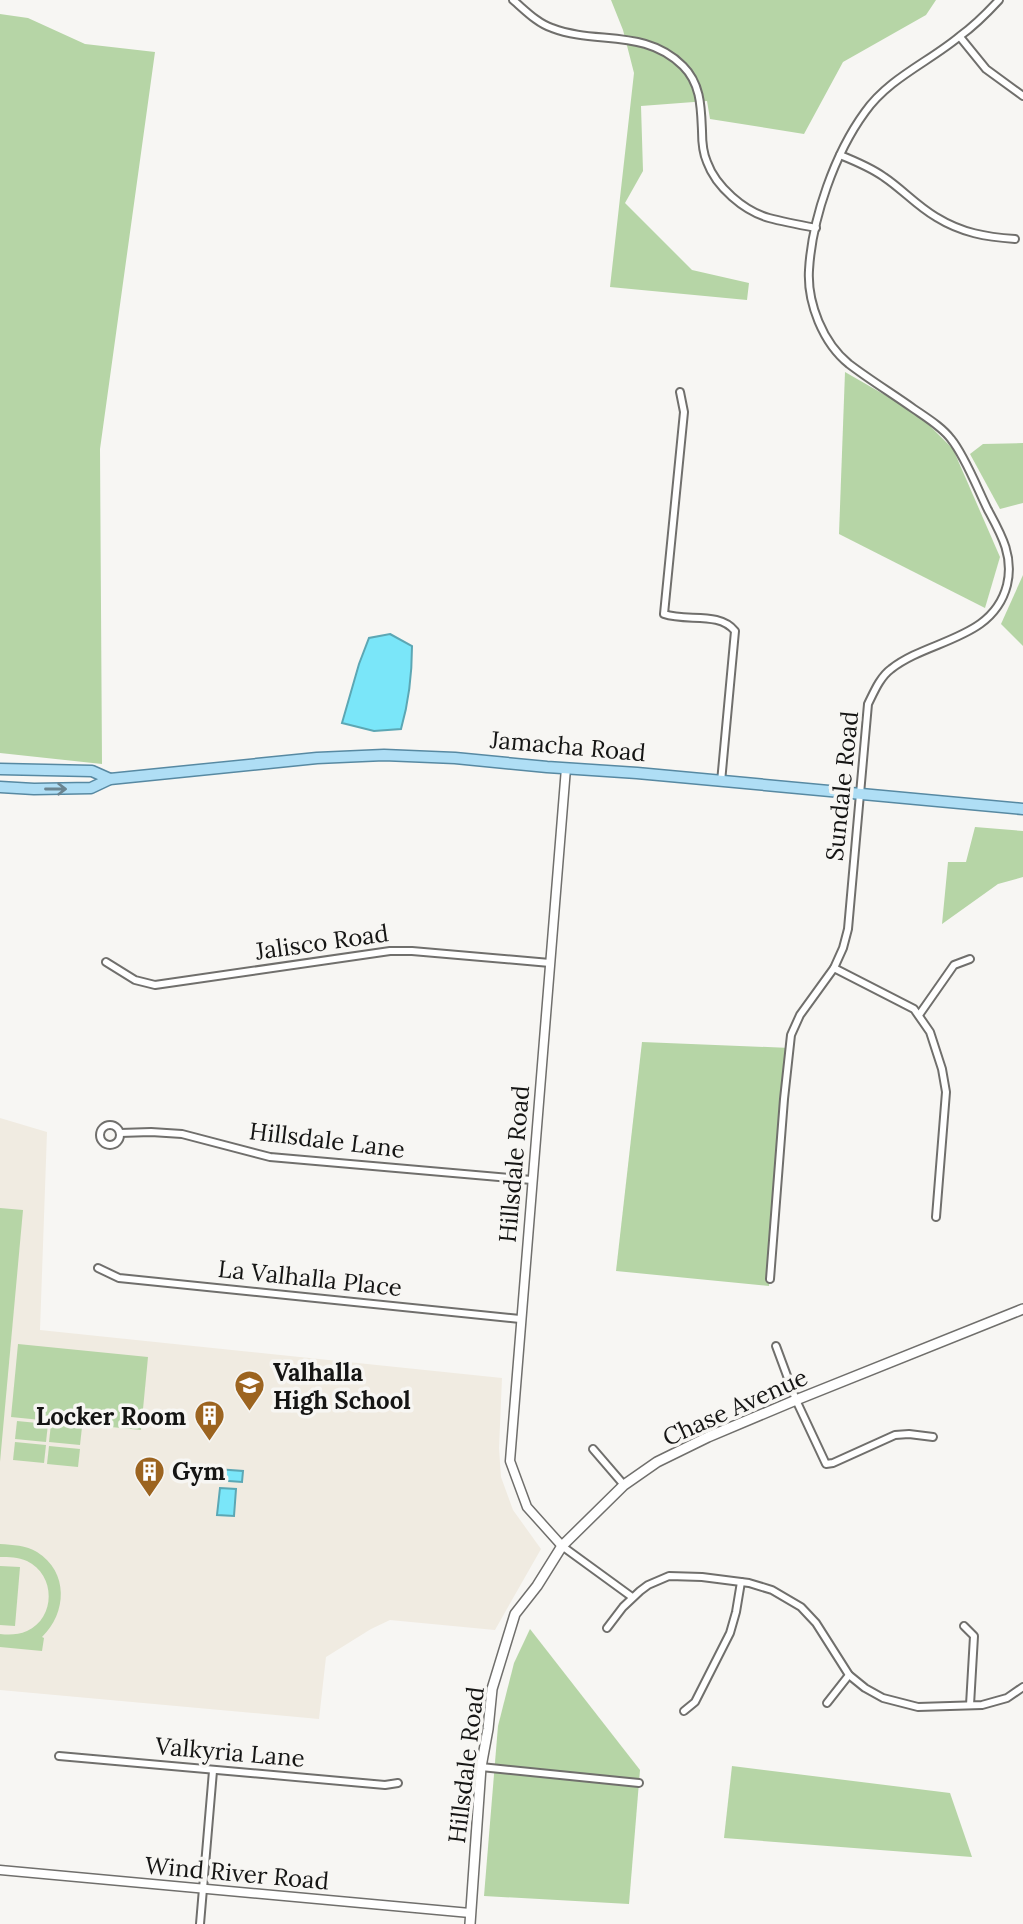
<svg xmlns="http://www.w3.org/2000/svg" width="1023" height="1924" viewBox="0 0 1023 1924" font-family="Lora,serif">
<style>
.built{fill:#f0ebe1}
.green{fill:#b6d5a6}
.water{fill:#7ae6f9;stroke:#5ca7b4;stroke-width:2}
.lines{fill:none;stroke-linecap:round;stroke-linejoin:round}
.minor-casing{stroke:#706f6c;stroke-width:10}
.tertiary-casing{stroke:#706f6c;stroke-width:11}
.secondary-casing{stroke:#706f6c;stroke-width:12}
.primary-casing{stroke:#5789a2;stroke-width:13}
.minor{stroke:#fff;stroke-width:6}
.tertiary{stroke:#fff;stroke-width:8}
.secondary{stroke:#fff;stroke-width:9}
.primary{stroke:#afdef5;stroke-width:10}
.oneway{stroke:#6a8490}
.labels{text-anchor:middle;dominant-baseline:central;stroke-width:7;stroke-linejoin:round;paint-order:stroke}
.street-label{font-size:24px;fill:#151514;stroke:#f7f6f3}
.poi-label{font-size:24px;font-weight:bold;fill:#151514;stroke:#f7f6f3;text-anchor:start}
</style>
<rect width="100%" height="100%" fill="#f7f6f3"/>
<path class="built" d="M 0,1118 L 47,1132 L 40,1330 L 502,1378 L 499,1448 L 501,1477 L 513,1510 L 541,1549 L 495,1630 L 390,1620 L 371,1629 L 326,1657 L 319,1719 L 0,1690 Z"/>
<g class="green">
<path d="M 611,0 L 936,0 L 926,15 L 843,62 L 804,134 L 710,119 L 707,101 L 641,106 L 643,171 L 625,203 L 692,270 L 749,283 L 747,300 L 610,287 L 634,73 L 623,30 Z"/>
<path d="M 0,14 L 28,18 L 85,44 L 155,52 L 100,449 L 102,764 L 0,753 Z"/>
<path d="M 845,372 L 918,414 L 953,449 L 1000,557 L 985,608 L 839,534 Z"/>
<path d="M 1023,443 L 1023,503 L 1000,509 L 970,454 L 983,444 Z"/>
<path d="M 1023,575 L 1023,646 L 1001,624 Z"/>
<path d="M 975,827 L 1023,831 L 1023,877 L 998,884 L 942,924 L 948,862 L 966,862 Z"/>
<path d="M 642,1042 L 790,1048 L 769,1286 L 616,1271 Z"/>
<path d="M 0,1208 L 23,1210 L 0,1462 Z"/>
<path d="M 18,1344 L 148,1357 L 141,1430 L 11,1417 Z"/>
<path d="M 17,1421 L 48,1424 L 46,1442 L 15,1439 Z"/>
<path d="M 51,1424 L 82,1427 L 80,1445 L 49,1442 Z"/>
<path d="M 15,1442 L 46,1445 L 44,1463 L 13,1460 Z"/>
<path d="M 49,1446 L 80,1449 L 78,1467 L 47,1464 Z"/>
<path d="M 0,1544 C 13,1545 26,1545 37,1552 C 69,1572 67,1613 42,1637 L 44,1638 L 42,1651 L 0,1647 L 0,1634 C 9,1635 18,1635 27,1631 C 56,1618 56,1575 27,1561 C 18,1557 9,1557 0,1557 Z"/>
<path d="M 0,1566 L 20,1567 L 15,1626 L 0,1625 Z"/>
<path d="M 530,1629 L 640,1770 L 629,1904 L 484,1896 L 498,1726 L 514,1663 Z"/>
<path d="M 732,1766 L 950,1793 L 972,1857 L 724,1838 Z"/>
</g>
<g class="water">
<path d="M 390,634 L 412,646 C 412,675 409,701 401,729 L 374,731 L 342,723 L 359,664 L 369,638 Z"/>
<path d="M 216,1469 L 243,1471 L 242,1482 L 215,1480 Z"/>
<path d="M 220,1488 L 236,1489 L 234,1516 L 217,1515 Z"/>
</g>
<g class="lines">
<defs>
<g id="minor">
<path d="M 513,0 C 525,10 537,23 552,28 C 596,45 645,28 683,66 C 701,84 701,107 702,131 C 702,140 703,153 707,162 C 716,187 744,211 769,218 C 784,222 800,225 816,228"/>
<path d="M 960,37 L 986,69 L 1023,96"/>
<path d="M 840,155 C 855,161 870,167 884,177 C 902,189 917,206 936,217 C 962,233 986,237 1015,239"/>
<path d="M 680,392 L 684,412 L 664,614 C 687,622 719,611 735,631 L 721,782"/>
<path d="M 106,962 L 135,980 L 155,985 L 390,951 L 412,951 L 550,963"/>
<path d="M 834,968 L 914,1009 L 930,1032 L 942,1069 L 946,1092 L 936,1217"/>
<path d="M 919,1015 L 954,965 L 970,959"/>
<circle cx="110" cy="1135" r="10"/>
<path d="M 120,1133 L 151,1132 L 182,1134 L 270,1157 L 532,1180"/>
<path d="M 98,1268 L 119,1278 L 520,1319"/>
<path d="M 770,1279 L 784,1099 L 791,1035 L 800,1015 L 834,968 L 843,948 L 848,929 L 868,704 C 874,692 880,677 891,669 C 929,639 993,640 1007,585 C 1014,556 1001,534 988,510 C 978,490 965,456 951,439 C 942,427 927,418 914,409 C 893,394 870,380 849,364 C 823,343 807,303 809,270 C 812,218 835,153 865,112 C 889,78 929,62 960,36 C 974,26 987,13 999,0"/>
<path d="M 776,1346 L 796,1400 L 826,1464 L 833,1463 L 895,1435 L 909,1434 L 933,1437"/>
<path d="M 593,1449 L 624,1485"/>
<path d="M 562,1546 L 632,1597"/>
<path d="M 964,1626 L 974,1636 L 970,1705"/>
<path d="M 607,1628 L 623,1607 L 640,1591 L 648,1585 L 669,1576 L 702,1577 L 749,1583 L 772,1590 L 801,1607 L 816,1623 L 849,1675 L 865,1688 L 883,1698 L 918,1707 L 982,1705 L 1007,1698 L 1023,1687"/>
<path d="M 827,1703 L 849,1675"/>
<path d="M 684,1711 L 695,1702 L 730,1633 L 736,1612 L 741,1582"/>
<path d="M 59,1756 L 385,1785 L 398,1783"/>
<path d="M 481,1767 L 639,1783"/>
<path d="M 200,1924 L 213,1771"/>
</g>
<g id="tertiary">
<path d="M 562,1546 L 527,1507 L 510,1461 L 566,768"/>
<path d="M 0,1870 L 470,1913"/>
</g>
<path id="secondary" d="M 470,1924 L 481,1767 L 488,1729 L 492,1689 L 515,1614 L 537,1586 L 562,1546 L 624,1485 L 657,1462 L 708,1437 L 796,1400 L 1023,1309"/>
<g id="primary">
<path d="M 0,769 L 92,771 L 110,779"/>
<path d="M 0,787 L 34,789 L 91,788 L 110,779 L 317,758 L 384,755 L 455,758 L 547,767 L 637,773 L 1023,809"/>
</g>
</defs>
<use href="#minor" class="minor-casing"/>
<use href="#tertiary" class="tertiary-casing"/>
<use href="#secondary" class="secondary-casing"/>
<use href="#primary" class="primary-casing"/>
<use href="#minor" class="minor"/>
<use href="#tertiary" class="tertiary"/>
<use href="#secondary" class="secondary"/>
<use href="#primary" class="primary"/>
</g>
<defs><path id="oneway-shaft" d="M-6 0H5M1.5-3L5.5 0L1.5 3" fill="none" stroke-width="1.6" stroke-linecap="round" stroke-linejoin="round" transform="scale(1.75)"/></defs>
<use class="oneway" href="#oneway-shaft" transform="translate(56 789)"/>
<defs>
<symbol id="school-pin" viewBox="-11 -11 22 30"><path d="M0 17L-7.5 6A9.5 9.5 0 1 1 7.5 6Z" fill="#9c6420" stroke="#f7f6f3"/><path d="M0-5L7-2L0 1L-7-2ZM-4 1L0 2.5L4 1V4Q0 6-4 4Z" fill="#fff"/></symbol>
<symbol id="building-pin" viewBox="-11 -11 22 30"><path d="M0 17L-7.5 6A9.5 9.5 0 1 1 7.5 6Z" fill="#9c6420" stroke="#f7f6f3"/><path d="M-4-6H4V6H1V3H-1V6H-4ZM-2.5-4.3h1.7v1.8h-1.7ZM.8-4.3h1.7v1.8H.8ZM-2.5-1h1.7V.8h-1.7ZM.8-1h1.7V.8H.8Z" fill="#fff"/></symbol>
</defs>
<g fill-rule="evenodd">
<use href="#school-pin" x="232" y="1368" width="35" height="47"/>
<use href="#building-pin" x="192" y="1398" width="35" height="47"/>
<use href="#building-pin" x="132" y="1454" width="35" height="47"/>
</g>
<g class="labels">
<g class="street-label">
<text transform="translate(568 746) rotate(5)">Jamacha Road</text>
<text transform="translate(842 786) rotate(-84)">Sundale Road</text>
<text transform="translate(322 942) rotate(-8)">Jalisco Road</text>
<text transform="translate(327 1140) rotate(7)">Hillsdale Lane</text>
<text transform="translate(514 1164) rotate(-85)">Hillsdale Road</text>
<text transform="translate(310 1278) rotate(6)">La Valhalla Place</text>
<text transform="translate(735 1407) rotate(-24)">Chase Avenue</text>
<text transform="translate(230 1752) rotate(5)">Valkyria Lane</text>
<text transform="translate(466 1765) rotate(-83)">Hillsdale Road</text>
<text transform="translate(237 1873) rotate(5)">Wind River Road</text>
</g>
<g class="poi-label">
<text x="273" y="1372">Valhalla<tspan x="273" dy="28">High School</tspan></text>
<text x="186" y="1416" text-anchor="end">Locker Room</text>
<text x="172" y="1471">Gym</text>
</g>
</g>
</svg>
